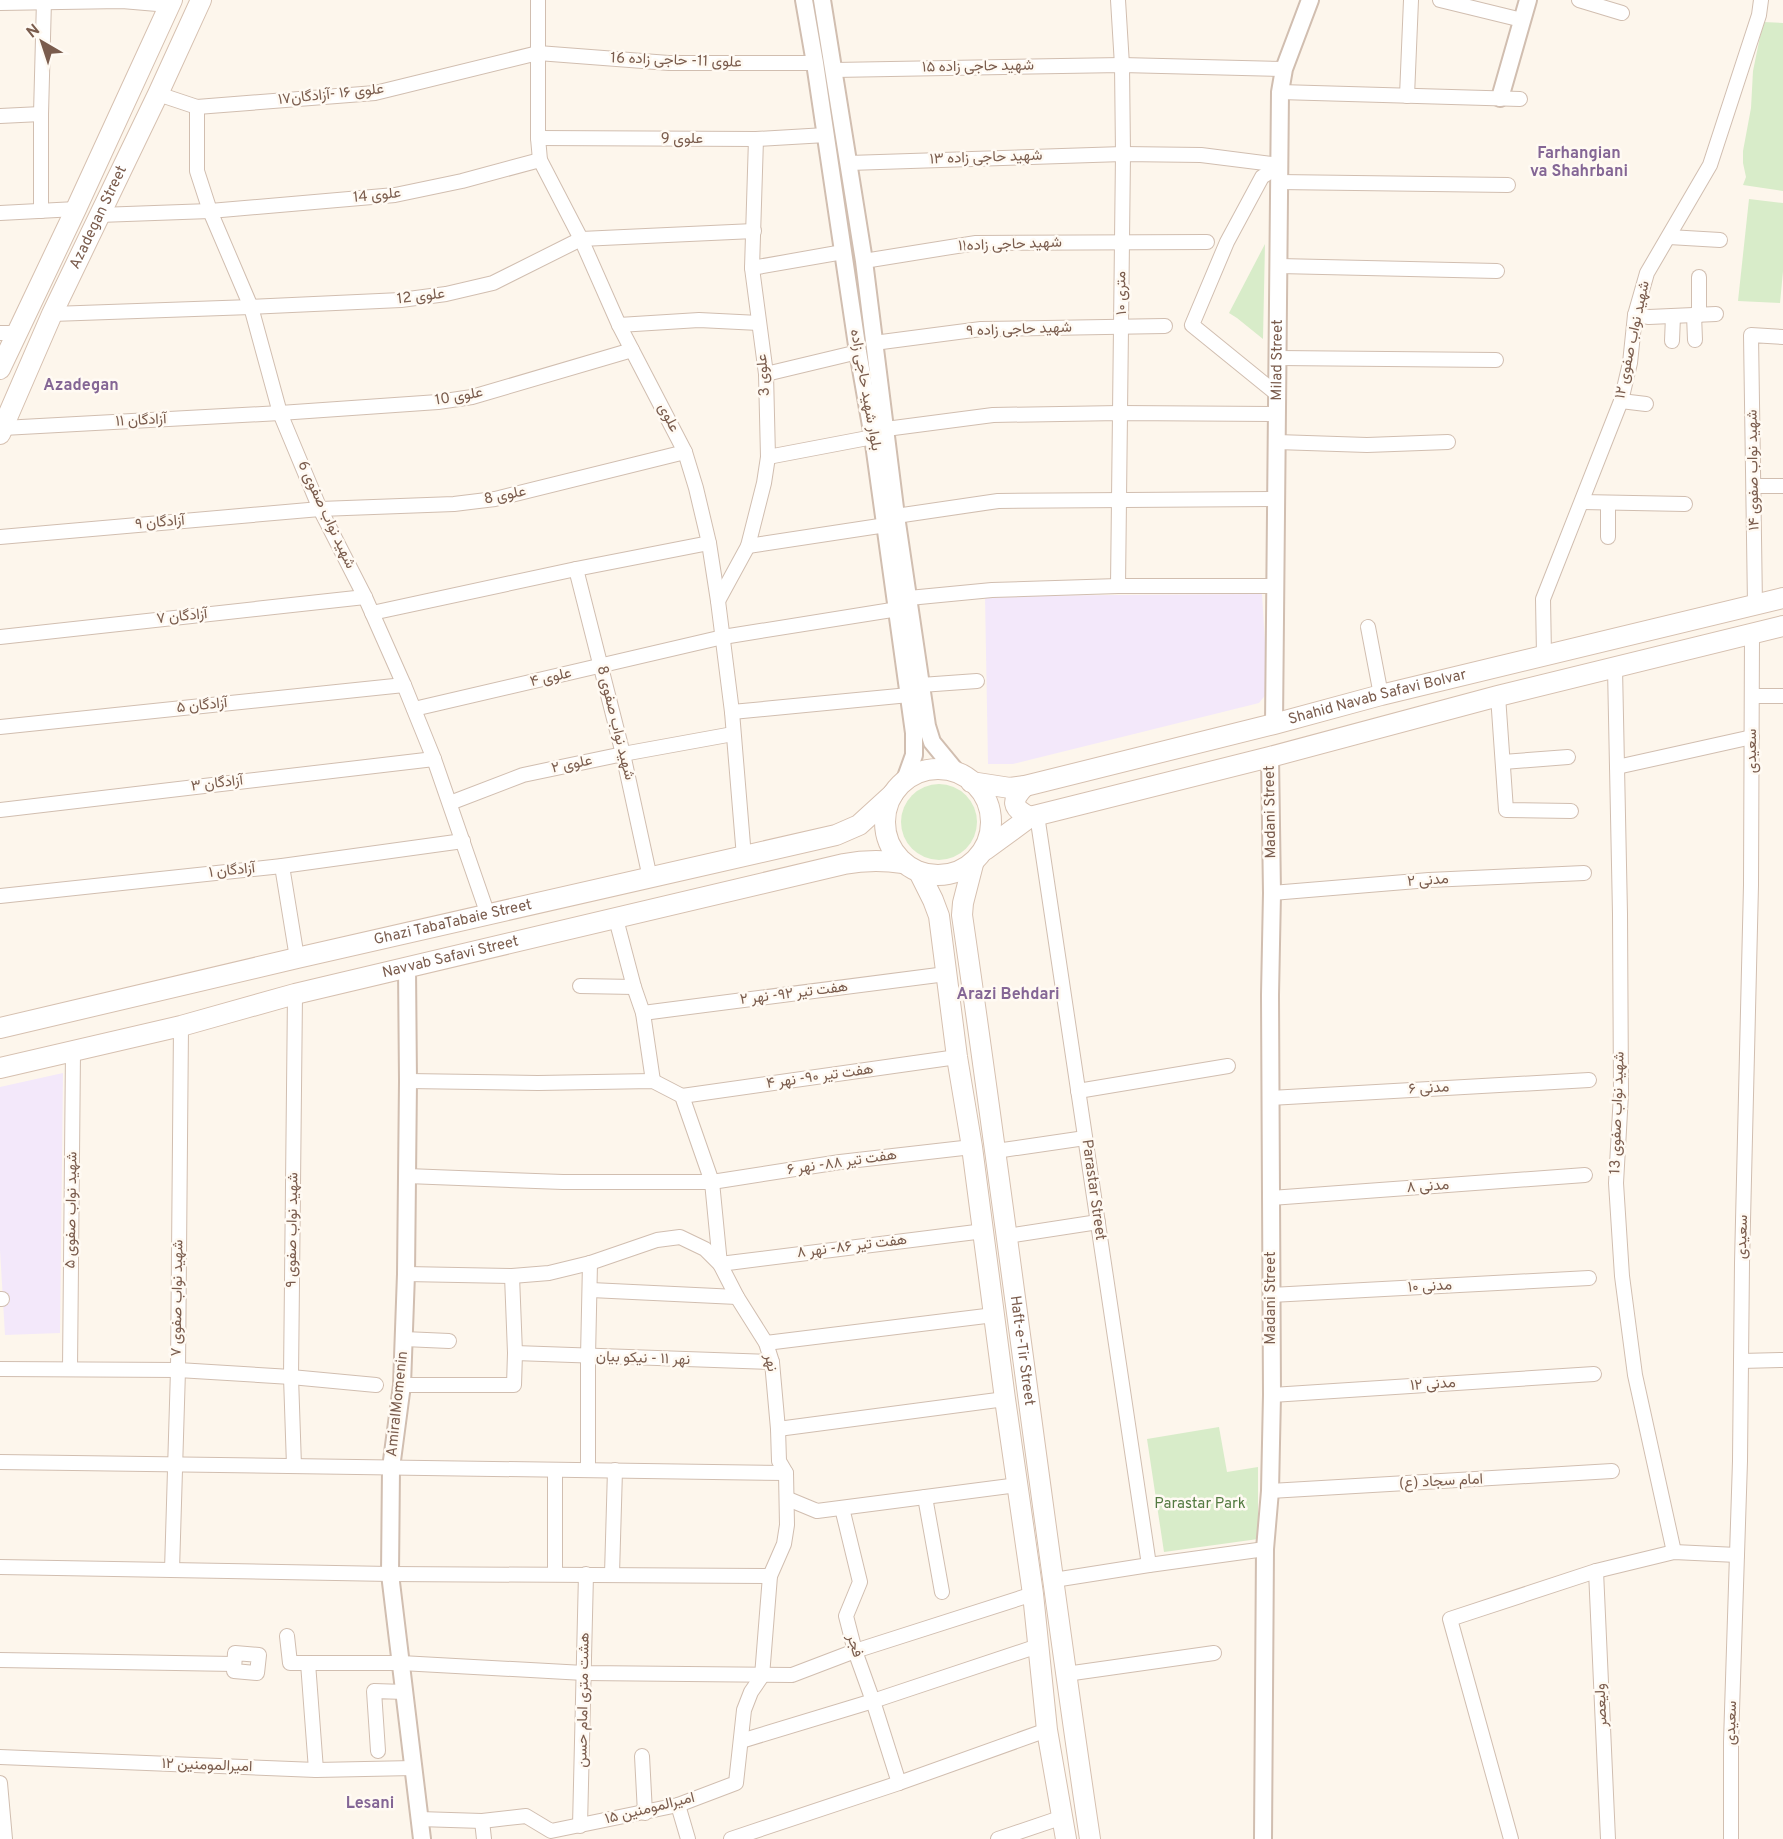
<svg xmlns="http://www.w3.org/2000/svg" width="1783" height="1839" viewBox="0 0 1783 1839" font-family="Overpass,Vazirmatn,sans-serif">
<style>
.education{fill:#f3e8fa}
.green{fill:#d8ecc9}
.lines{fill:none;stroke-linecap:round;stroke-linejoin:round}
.minor-casing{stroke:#d1beb0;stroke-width:16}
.tertiary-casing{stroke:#d1beb0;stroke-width:20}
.secondary-casing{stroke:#d6c0b0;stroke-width:22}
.minor{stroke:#fff;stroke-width:14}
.tertiary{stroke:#fff;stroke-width:16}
.secondary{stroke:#fff;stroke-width:20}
.labels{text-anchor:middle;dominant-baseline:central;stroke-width:5;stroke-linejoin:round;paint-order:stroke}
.street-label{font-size:15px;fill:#7a5c4d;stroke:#fffaf3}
.park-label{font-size:15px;fill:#537a41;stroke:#fffaf3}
.neighbourhood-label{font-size:16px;font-weight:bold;fill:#846695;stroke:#fffaf3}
</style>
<rect width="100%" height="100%" fill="#fdf6ec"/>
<g class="education">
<path d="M 1262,594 L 1268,692 L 1259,703 L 1013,764 L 988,764 L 985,596 Z"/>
<path d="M 63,1073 L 60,1333 L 5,1335 L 0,1250 L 0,1087 Z"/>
</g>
<g class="green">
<path d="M 1763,22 L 1783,23 L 1783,191 L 1743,185 L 1746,177 L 1743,163 L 1743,151 L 1751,108 L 1753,71 Z"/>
<path d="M 1749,199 L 1783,203 L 1783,271 L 1780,303 L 1738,301 Z"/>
<path d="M 1265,244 L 1263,339 L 1237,318 L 1229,313 Z"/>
<circle cx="939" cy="822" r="38"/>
<path d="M 1219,1427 L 1227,1472 L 1258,1467 L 1258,1539 L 1164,1552 L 1147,1439 Z"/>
</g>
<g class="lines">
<defs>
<g id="minor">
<path d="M 538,0 L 538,138 L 540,160 L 581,239 L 619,325 L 685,452 L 696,488 L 709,543 L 718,601 L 732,712 L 744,857"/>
<path d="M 1440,0 L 1522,20"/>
<path d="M 1579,0 L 1622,13"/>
<path d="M 0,3 L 122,1 L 169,5"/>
<path d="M 834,70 L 1122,65 L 1284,69"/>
<path d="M 1280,92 L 1520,99"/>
<path d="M 158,94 L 197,107 L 375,93 L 538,53 L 669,63 L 815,63"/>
<path d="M 1407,96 L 1411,0"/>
<path d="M 197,107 L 197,171 L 210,211 L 251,307 L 280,413 L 320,509 L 365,597 L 404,685 L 434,759 L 488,915"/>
<path d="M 0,116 L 41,114"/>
<path d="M 538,138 L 756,139 L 826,135"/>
<path d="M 849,163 L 1123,154 L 1201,155 L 1280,165"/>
<path d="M 1279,182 L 1508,185"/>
<path d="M 41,211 L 41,114 L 44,0"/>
<path d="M 0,213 L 76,209"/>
<path d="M 99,215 L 210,211 L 395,195 L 462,181 L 540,160"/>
<path d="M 1669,237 L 1720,240"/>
<path d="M 864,261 L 976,243 L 1207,242"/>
<path d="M 1279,266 L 1497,271"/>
<path d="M 752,268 L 843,252"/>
<path d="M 1699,277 L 1699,315"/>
<path d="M 52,314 L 251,307 L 401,300 L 446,294 L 493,283 L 581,239 L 754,231"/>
<path d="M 1635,315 L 1649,317 L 1716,314"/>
<path d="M 1694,315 L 1695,340"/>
<path d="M 619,325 L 699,320 L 759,323"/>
<path d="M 0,333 L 16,333"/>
<path d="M 1672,341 L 1673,316"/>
<path d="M 874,343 L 981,329 L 1165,326"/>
<path d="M 1278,358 L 1496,360"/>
<path d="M 766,374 L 858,352"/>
<path d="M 1277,394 L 1192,325 L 1227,242 L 1262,177 L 1280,165"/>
<path d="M 1621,401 L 1646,404"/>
<path d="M 3,428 L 280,413 L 438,402 L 472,397 L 632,350"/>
<path d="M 886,429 L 993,415 L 1120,413 L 1277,414"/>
<path d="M 1277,442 L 1367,445 L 1448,442"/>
<path d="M 768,457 L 873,437"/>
<path d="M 1754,486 L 1783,486"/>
<path d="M 1582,502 L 1685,504"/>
<path d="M 896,516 L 998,501 L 1276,499"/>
<path d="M 0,537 L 320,509 L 454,504 L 495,499 L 685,452"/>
<path d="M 1608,537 L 1608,503"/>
<path d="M 748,546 L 886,525"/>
<path d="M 576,569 L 623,754 L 650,878"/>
<path d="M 1118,586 L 1123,154 L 1122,65 L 1118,0"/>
<path d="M 909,598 L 992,590 L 1118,586 L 1275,586"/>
<path d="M 718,601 L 748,546 L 764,483 L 768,457 L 766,374 L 752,268 L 756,139"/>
<path d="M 1755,605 L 1751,335 L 1783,337"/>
<path d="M 372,613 L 576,569 L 709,543"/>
<path d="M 1368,627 L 1381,695"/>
<path d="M 0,637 L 365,597"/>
<path d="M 1544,655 L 1543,599 L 1621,401 L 1630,363 L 1635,315 L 1647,273 L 1710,165 L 1759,15 L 1761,0"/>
<path d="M 1615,668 L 1620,914 L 1621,1094 L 1616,1183 L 1622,1276 L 1635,1375 L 1674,1552"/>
<path d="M 921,685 L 977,681"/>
<path d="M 1498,696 L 1506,810 L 1571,811"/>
<path d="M 1752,696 L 1783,696"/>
<path d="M 414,709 L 723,637 L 898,609"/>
<path d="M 732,712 L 909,695"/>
<path d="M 0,727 L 404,685"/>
<path d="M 1503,762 L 1568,757"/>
<path d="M 1617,767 L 1752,737"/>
<path d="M 450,803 L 523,775 L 623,754 L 733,734"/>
<path d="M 0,810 L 434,759"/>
<path d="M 1037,815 L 1149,1565"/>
<path d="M 282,866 L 297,958"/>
<path d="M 1272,893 L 1429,880 L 1584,873"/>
<path d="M 0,896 L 282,866 L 463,841"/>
<path d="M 616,919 L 634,987 L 643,1013 L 653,1081"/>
<path d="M 580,986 L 634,987"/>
<path d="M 643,1013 L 946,974"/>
<path d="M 408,1081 L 538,1083 L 653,1081 L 682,1096 L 712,1182 L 720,1264 L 737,1297 L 766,1343 L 772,1362 L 778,1429 L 779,1461 L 786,1473 L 787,1525 L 784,1544 L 770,1576 L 762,1676 L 751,1692 L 744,1710 L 736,1783 L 678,1805 L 551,1831 L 526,1816 L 482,1821 L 419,1819"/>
<path d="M 1078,1091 L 1228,1066"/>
<path d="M 682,1096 L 957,1057"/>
<path d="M 1270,1098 L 1589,1080"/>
<path d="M 996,1151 L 1085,1138"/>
<path d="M 407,1176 L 563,1182 L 712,1182 L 840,1162 L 972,1147"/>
<path d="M 1271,1198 L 1585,1175"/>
<path d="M 1007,1236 L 1098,1222"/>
<path d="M 406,1274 L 512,1276 L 549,1273 L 590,1263 L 657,1240 L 680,1237 L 705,1249 L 720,1264 L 984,1231"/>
<path d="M 591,1290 L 737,1297"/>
<path d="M 1271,1295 L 1589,1278"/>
<path d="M 0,1299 L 2,1299"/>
<path d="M 404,1339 L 449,1341"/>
<path d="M 766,1343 L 994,1315"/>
<path d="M 515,1353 L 772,1362"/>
<path d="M 1741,1361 L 1783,1360"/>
<path d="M 0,1369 L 178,1370 L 291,1377 L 376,1385"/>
<path d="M 70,1369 L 73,1051"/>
<path d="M 402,1385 L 514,1385 L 515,1353 L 512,1276"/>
<path d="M 1272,1395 L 1594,1374"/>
<path d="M 778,1429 L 1005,1399"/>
<path d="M 0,1462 L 786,1473"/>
<path d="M 294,1466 L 291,1377 L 295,994"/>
<path d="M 588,1469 L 588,1357 L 590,1263"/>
<path d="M 1270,1491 L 1612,1471"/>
<path d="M 925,1497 L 942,1592"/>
<path d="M 788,1499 L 817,1511 L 1018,1485"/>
<path d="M 842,1508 L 860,1582 L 846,1616 L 855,1651 L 873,1701 L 899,1783"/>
<path d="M 0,1567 L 390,1574 L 770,1576"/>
<path d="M 172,1570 L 178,1370 L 181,1026"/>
<path d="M 1596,1571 L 1608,1839"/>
<path d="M 555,1574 L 555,1470"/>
<path d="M 612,1574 L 615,1470"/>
<path d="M 1054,1580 L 1149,1565 L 1265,1549"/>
<path d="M 287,1636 L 290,1663 L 401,1663 L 584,1673 L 792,1675 L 855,1651 L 1033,1594"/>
<path d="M 235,1653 L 259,1655 L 257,1673 L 234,1671 Z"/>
<path d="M 0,1660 L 234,1664"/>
<path d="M 308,1663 L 316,1770"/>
<path d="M 1066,1674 L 1214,1653"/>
<path d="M 741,1741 L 873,1701 L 1038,1646"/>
<path d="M 378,1751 L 374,1691 L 405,1692"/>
<path d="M 642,1756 L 645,1813"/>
<path d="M 0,1757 L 316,1770 L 414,1768"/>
<path d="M 0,1783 L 5,1839"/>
<path d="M 678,1805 L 688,1839"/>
<path d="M 482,1821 L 484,1839"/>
<path d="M 580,1826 L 586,1574"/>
<path d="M 731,1839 L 899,1783 L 1047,1730"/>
<path d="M 998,1839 L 1063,1817"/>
<path d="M 1511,1839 L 1450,1619 L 1596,1571 L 1674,1552 L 1737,1555"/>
<path d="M 1731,1839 L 1731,1742 L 1740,1461 L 1742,1263 L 1751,885 L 1752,634"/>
</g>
<g id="tertiary">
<path d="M 804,0 L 815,63 L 858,352 L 873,437 L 914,733 L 914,755 L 905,780"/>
<path d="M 822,0 L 864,261 L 896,516 L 927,726 L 932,742 L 955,770"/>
<path d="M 1500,98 L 1528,0"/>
<path id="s1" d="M 1274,724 L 1280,92 L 1284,69 L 1310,0"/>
<path d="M 407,968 L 408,1081 L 406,1274 L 402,1385 L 391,1468 L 390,1574 L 422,1839"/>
<path d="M 1263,1839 L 1265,1549 L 1270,1491 L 1272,1395 L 1270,995 L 1272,893 L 1270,757"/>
</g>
<g id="secondary">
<path d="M 0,369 L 76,209 L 172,0"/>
<path id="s2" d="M 0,434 L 52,314 L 158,94 L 201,0"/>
<circle cx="938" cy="822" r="53"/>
<path id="s3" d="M 971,782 L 1010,788 L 1025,786 L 1274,724 L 1381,695 L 1783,598"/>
<path d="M 1025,786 C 1011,800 1011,808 1030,817"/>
<path d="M 985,850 L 1030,817 L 1270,757 L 1498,696 L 1783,626"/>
<path id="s4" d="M 973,864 L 963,903 L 962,915 C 1007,1223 1044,1531 1090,1839"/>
<path d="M 919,872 L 933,900 L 939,916 L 957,1057 L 972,1147 L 1005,1399 L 1033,1594 L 1047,1730 L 1066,1839"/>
<path id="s5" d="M 0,1028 L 297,958 L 836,835 L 859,825 L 893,794"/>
<path id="s6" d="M 0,1068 L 181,1026 L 295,994 L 844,864 C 865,860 882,860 903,863"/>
</g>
</defs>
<use href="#minor" class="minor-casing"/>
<use href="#tertiary" class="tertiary-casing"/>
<use href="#secondary" class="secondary-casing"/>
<use href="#minor" class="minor"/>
<use href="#tertiary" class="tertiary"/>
<use href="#secondary" class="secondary"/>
</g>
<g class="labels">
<g class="street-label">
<text transform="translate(676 61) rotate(2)">علوی 11- حاجی زاده 16</text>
<text transform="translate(978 67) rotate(-1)">شهید حاجی زاده ۱۵</text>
<text transform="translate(331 95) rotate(-6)">علوی ۱۶ -آزادگان۱۷</text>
<text x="682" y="139">علوی 9</text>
<text transform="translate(986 158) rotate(-2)">شهید حاجی زاده ۱۳</text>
<text transform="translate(377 196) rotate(-6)">علوی 14</text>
<text stroke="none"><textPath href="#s2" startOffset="238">Azadegan Street</textPath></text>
<text transform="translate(1010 245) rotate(-2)">شهید حاجی زاده۱۱</text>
<text transform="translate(1122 293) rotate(-91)">۱۰ متری</text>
<text transform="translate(421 297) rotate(-7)">علوی 12</text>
<text transform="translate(1019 330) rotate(-2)">شهید حاجی زاده ۹</text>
<text transform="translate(1633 340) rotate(-78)">شهید نواب صفوی ۱۲</text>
<text stroke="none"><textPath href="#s1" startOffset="364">Milad Street</textPath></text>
<text transform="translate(764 375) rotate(-94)">علوی 3</text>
<text transform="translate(865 390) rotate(80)">بلوار شهید حاجی زاده</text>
<text transform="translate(459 397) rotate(-10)">علوی 10</text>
<text transform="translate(668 418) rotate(63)">علوی</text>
<text transform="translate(141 421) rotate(-3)">آزادگان ۱۱</text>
<text transform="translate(1754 470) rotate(-91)">شهید نواب صفوی ۱۴</text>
<text transform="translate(505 496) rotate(-12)">علوی 8</text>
<text transform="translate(326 515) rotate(65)">شهید نواب صفوی 6</text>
<text transform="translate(160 523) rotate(-5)">آزادگان ۹</text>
<text transform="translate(182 617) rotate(-6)">آزادگان ۷</text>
<text transform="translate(551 678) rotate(-13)">علوی ۴</text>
<text stroke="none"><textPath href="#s3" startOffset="418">Shahid Navab Safavi Bolvar</textPath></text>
<text transform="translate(202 706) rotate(-6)">آزادگان ۵</text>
<text transform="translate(615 723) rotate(76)">شهید نواب صفوی 8</text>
<text transform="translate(1752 751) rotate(-90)">سعیدی</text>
<text transform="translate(572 765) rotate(-12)">علوی ۲</text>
<text transform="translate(217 784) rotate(-7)">آزادگان ۳</text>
<text transform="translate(1271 812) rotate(-91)">Madani Street</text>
<text transform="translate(232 871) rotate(-6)">آزادگان ۱</text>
<text transform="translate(1428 881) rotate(-4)">مدنی ۲</text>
<text stroke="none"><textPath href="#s5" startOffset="465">Ghazi TabaTabaie Street</textPath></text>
<text stroke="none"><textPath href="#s6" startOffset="464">Navvab Safavi Street</textPath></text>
<text transform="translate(794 994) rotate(-7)">هفت تیر ۹۲- نهر ۲</text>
<text transform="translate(820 1077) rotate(-8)">هفت تیر ۹۰- نهر ۴</text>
<text transform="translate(1429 1089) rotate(-3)">مدنی ۶</text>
<text transform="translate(1618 1113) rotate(-88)">شهید نواب صفوی 13</text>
<text transform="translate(842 1163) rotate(-8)">هفت تیر ۸۸- نهر ۶</text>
<text transform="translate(1428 1187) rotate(-4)">مدنی ۸</text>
<text transform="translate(1093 1190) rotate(82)">Parastar Street</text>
<text transform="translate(72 1210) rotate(-89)">شهید نواب صفوی ۵</text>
<text transform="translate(293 1230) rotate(-89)">شهید نواب صفوی ۹</text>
<text transform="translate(1743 1237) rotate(-88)">سعیدی</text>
<text transform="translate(852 1247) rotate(-7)">هفت تیر ۸۶- نهر ۸</text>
<text transform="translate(1430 1287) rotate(-3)">مدنی ۱۰</text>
<text transform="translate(178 1298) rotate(-89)">شهید نواب صفوی ۷</text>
<text transform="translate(1271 1298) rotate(-90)">Madani Street</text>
<text stroke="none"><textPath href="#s4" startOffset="492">Haft-e-Tir Street</textPath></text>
<text transform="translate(643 1359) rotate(2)">نهر ۱۱ - نیکو بیان</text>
<text transform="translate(770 1363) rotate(79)">نهر</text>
<text transform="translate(1433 1385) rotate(-4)">مدنی ۱۲</text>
<text transform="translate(398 1404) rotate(-84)">AmiralMomenin</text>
<text transform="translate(1441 1482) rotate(-3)">امام سجاد (ع)</text>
<text transform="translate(854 1646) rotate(73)">فجر</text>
<text transform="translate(584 1700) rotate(-89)">هشت متری امام حسن</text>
<text transform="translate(1602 1705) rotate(-93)">ولیعصر</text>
<text transform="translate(1732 1723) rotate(-88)">سعیدی</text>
<text transform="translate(207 1766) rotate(2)">امیرالمومنین ۱۲</text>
<text transform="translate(650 1809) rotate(-14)">امیرالمومنین ۱۵</text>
</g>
<g class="park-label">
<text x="1200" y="1504">Parastar Park</text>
</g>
<g class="neighbourhood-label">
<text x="1579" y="154">Farhangian<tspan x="1579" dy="18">va Shahrbani</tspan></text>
<text x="81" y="386">Azadegan</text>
<text x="1008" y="995">Arazi Behdari</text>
<text x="370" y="1804">Lesani</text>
</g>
</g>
<g transform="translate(42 42) rotate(321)" stroke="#fffaf3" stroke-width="4.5" paint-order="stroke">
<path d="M0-4.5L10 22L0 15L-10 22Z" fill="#7a5c4d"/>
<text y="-9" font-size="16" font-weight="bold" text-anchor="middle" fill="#7a5c4d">N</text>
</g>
</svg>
